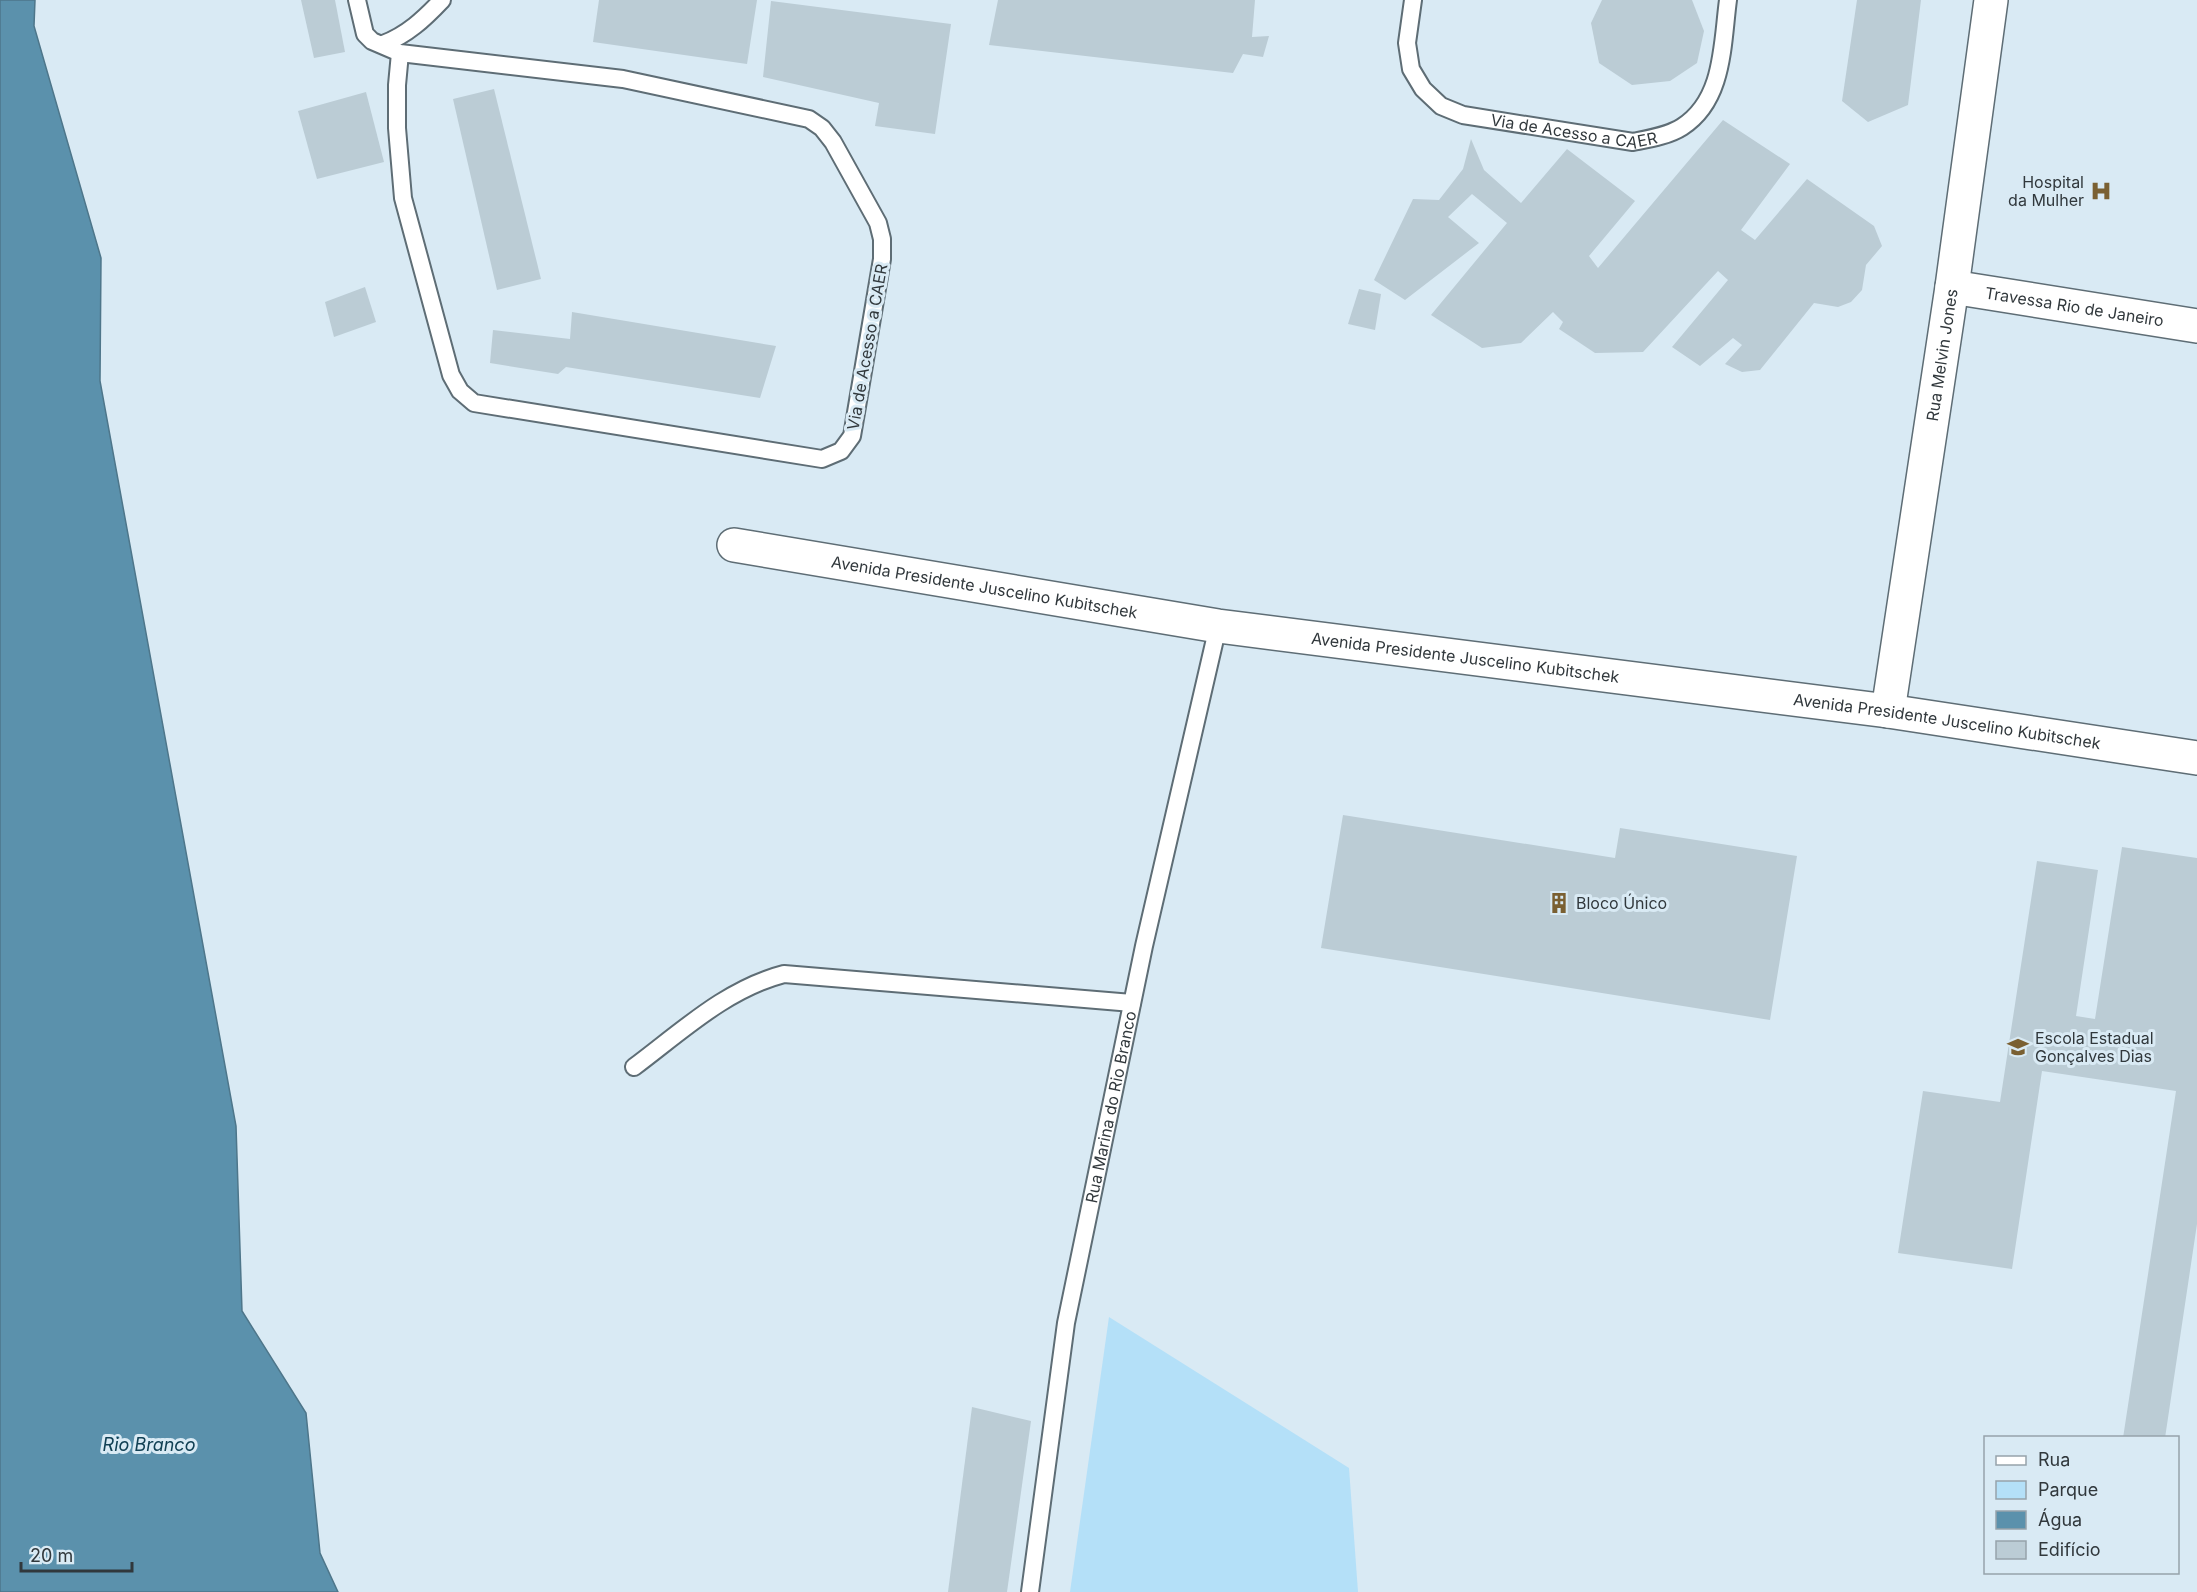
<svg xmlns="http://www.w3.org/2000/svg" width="2197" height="1592" viewBox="0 0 2197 1592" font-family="Inter,sans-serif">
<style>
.green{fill:#b4e0f8}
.water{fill:#5b91ac;stroke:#4e768a;stroke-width:1.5}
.building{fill:#bbccd5}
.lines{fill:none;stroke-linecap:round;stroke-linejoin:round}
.service-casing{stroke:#5e6d75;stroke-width:20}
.minor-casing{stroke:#5e6d75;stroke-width:36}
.tertiary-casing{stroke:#5e6d75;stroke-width:36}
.service{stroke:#fff;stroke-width:16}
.minor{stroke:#fff;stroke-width:33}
.tertiary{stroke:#fff;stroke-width:33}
.labels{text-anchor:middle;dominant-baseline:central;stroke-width:6;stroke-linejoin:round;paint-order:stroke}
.street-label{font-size:16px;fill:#31383c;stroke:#d9eaf4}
.poi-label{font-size:16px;fill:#31383c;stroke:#d9eaf4;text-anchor:start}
.water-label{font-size:18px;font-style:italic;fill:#114054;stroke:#d9eaf4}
</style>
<rect width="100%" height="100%" fill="#d9eaf4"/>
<path class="green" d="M 1109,1317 L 1349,1468 L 1358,1592 L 1070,1592 Z"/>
<path class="water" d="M 0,0 L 35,0 L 34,26 L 101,258 L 100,381 L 236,1126 L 242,1311 L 306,1413 L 320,1553 L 338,1592 L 0,1592 Z"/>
<g class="building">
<path d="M 301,0 L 335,0 L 345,52 L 314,58 Z"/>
<path d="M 599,0 L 757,0 L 747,64 L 593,42 Z"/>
<path d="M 998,0 L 1255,0 L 1252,37 L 1269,36 L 1263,57 L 1243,54 L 1233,73 L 989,45 Z"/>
<path d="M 1602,0 L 1692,0 L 1704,31 L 1697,63 L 1670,81 L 1632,85 L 1599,63 L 1591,23 Z"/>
<path d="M 1857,0 L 1921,0 L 1908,105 L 1868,122 L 1842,101 Z"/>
<path d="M 771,1 L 951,24 L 935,134 L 875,126 L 879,103 L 763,77 Z"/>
<path d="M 494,89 L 541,279 L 497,290 L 453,99 Z"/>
<path d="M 366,92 L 384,162 L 317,179 L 298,111 Z"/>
<path d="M 1723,120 L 1790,164 L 1741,230 L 1755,240 L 1807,179 L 1874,226 L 1882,246 L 1866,265 L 1862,290 L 1851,302 L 1838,307 L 1814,303 L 1760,370 L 1742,372 L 1725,364 L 1742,345 L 1733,338 L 1700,366 L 1672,347 L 1728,280 L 1718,271 L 1643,352 L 1595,353 L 1559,329 L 1563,322 L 1553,312 L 1521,343 L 1482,348 L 1431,315 L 1507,223 L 1472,194 L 1448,217 L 1479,243 L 1405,300 L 1374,280 L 1413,199 L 1439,200 L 1463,169 L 1471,139 L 1484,170 L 1521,203 L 1567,149 L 1635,201 L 1589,256 L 1598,268 Z"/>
<path d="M 365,287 L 376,322 L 334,337 L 325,302 Z"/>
<path d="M 1359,289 L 1381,294 L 1375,330 L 1348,324 Z"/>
<path d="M 572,312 L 776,346 L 760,398 L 566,367 L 558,374 L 490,363 L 493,330 L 570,339 Z"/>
<path d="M 1343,815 L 1615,858 L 1620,828 L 1797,856 L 1770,1020 L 1321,948 Z"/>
<path d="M 2122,847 L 2197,858 L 2197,1224 L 2165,1438 L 2123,1438 L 2176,1091 L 2042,1071 L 2012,1269 L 1898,1253 L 1923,1091 L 2000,1102 L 2037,861 L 2098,870 L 2076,1016 L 2095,1019 Z"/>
<path d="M 972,1407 L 1031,1421 L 1007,1592 L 948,1592 Z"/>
</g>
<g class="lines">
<defs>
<g id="service">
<path d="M 357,0 L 365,34 L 372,41 L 400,53 L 623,79 L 809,119 L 822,128 L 833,142 L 878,223 L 882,239 L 882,259 L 852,436 L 841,451 L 822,459 L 474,403 L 460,391 L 451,375 L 403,198 L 397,128 L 397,85 L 400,53"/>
<path id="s1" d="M 1413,0 L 1407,43 L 1411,69 L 1423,89 L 1441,106 L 1463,115 L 1633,142 C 1648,139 1668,136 1682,127 C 1724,100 1722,45 1728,0"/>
<path d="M 383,44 C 407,35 424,19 442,0"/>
<path d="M 634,1067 C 681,1032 726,989 784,974 L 1132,1003"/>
<path id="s2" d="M 1030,1592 L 1066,1323 L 1144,946 L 1218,626"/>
</g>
<g id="minor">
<path id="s3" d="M 1952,287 L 2197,326"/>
<path id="s4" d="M 1888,711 L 1952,287 L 1991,0"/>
</g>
<g id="tertiary">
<path id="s5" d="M 734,545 L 1218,626 L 1888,711 L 2197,758"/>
</g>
</defs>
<use href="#service" class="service-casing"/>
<use href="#minor" class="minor-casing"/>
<use href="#tertiary" class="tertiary-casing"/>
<use href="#service" class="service"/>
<use href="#minor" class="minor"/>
<use href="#tertiary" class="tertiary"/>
</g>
<defs>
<symbol id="hospital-bare" viewBox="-9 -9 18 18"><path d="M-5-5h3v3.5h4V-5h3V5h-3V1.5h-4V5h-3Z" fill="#7a6032" stroke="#d9eaf4" stroke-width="2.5" paint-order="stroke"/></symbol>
<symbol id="building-bare" viewBox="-9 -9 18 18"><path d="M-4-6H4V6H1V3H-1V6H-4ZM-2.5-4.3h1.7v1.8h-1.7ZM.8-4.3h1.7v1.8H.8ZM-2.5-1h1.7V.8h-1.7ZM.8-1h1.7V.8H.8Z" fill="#7a6032" stroke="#d9eaf4" stroke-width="2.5" paint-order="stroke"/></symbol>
<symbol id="school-bare" viewBox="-9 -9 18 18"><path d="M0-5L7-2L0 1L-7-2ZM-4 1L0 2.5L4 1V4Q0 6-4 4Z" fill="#7a6032" stroke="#d9eaf4" stroke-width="2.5" paint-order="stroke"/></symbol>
</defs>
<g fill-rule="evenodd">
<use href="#hospital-bare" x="2086" y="176" width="30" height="30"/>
<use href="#building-bare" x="1544" y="888" width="30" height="30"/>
<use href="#school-bare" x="2003" y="1032" width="30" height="30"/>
</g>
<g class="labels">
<g class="street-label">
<text stroke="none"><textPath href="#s1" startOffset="254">Via de Acesso a CAER</textPath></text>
<text stroke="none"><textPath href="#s3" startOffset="124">Travessa Rio de Janeiro</textPath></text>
<text transform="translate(867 347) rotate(-80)">Via de Acesso a CAER</text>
<text stroke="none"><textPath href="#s4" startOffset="360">Rua Melvin Jones</textPath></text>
<text stroke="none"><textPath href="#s5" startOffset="254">Avenida Presidente Juscelino Kubitschek</textPath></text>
<text stroke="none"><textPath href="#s5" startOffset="740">Avenida Presidente Juscelino Kubitschek</textPath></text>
<text stroke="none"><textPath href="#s5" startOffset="1226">Avenida Presidente Juscelino Kubitschek</textPath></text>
<text stroke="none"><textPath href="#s2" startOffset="492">Rua Marina do Rio Branco</textPath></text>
</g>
<g class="poi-label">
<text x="2084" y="182" text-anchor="end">Hospital<tspan x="2084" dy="18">da Mulher</tspan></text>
<text x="1576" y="903">Bloco Único</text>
<text x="2035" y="1038">Escola Estadual<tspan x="2035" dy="18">Gonçalves Dias</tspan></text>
</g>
<g class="water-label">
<text x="149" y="1444">Rio Branco</text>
</g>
</g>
<rect x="1984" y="1436" width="195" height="138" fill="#d9eaf4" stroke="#96a3aa" stroke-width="1.5"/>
<rect x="1996" y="1456" width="30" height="9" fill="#ffffff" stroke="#96a3aa" stroke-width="1.5"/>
<text x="2038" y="1466" font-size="18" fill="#31383c">Rua</text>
<rect x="1996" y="1481" width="30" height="18" fill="#b4e0f8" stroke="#96a3aa" stroke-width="1.5"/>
<text x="2038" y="1496" font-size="18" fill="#31383c">Parque</text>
<rect x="1996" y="1511" width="30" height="18" fill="#5b91ac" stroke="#96a3aa" stroke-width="1.5"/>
<text x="2038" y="1526" font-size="18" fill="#31383c">Água</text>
<rect x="1996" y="1541" width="30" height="18" fill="#bbccd5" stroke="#96a3aa" stroke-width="1.5"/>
<text x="2038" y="1556" font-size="18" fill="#31383c">Edifício</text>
<path d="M21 1562v9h111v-9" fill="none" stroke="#31383c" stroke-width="3"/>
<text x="30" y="1562" font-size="18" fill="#31383c" stroke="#d9eaf4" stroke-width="4.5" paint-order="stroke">20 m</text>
</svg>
